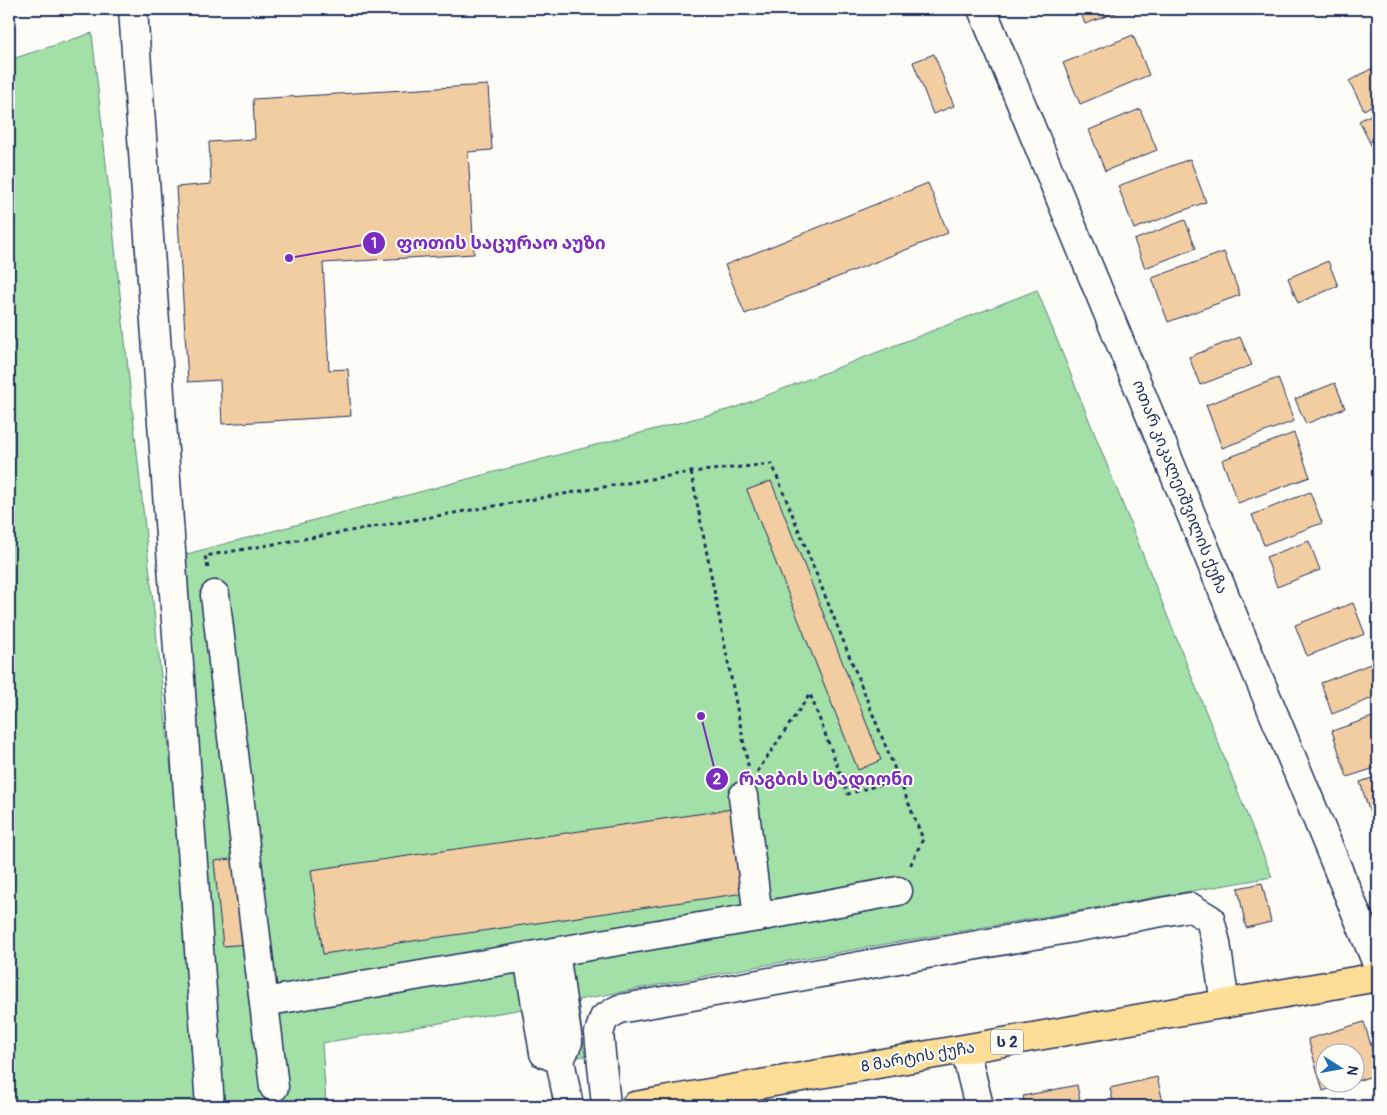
<svg xmlns="http://www.w3.org/2000/svg" width="1387" height="1115" viewBox="0 0 1387 1115" font-family="Pangolin,'Noto Sans Georgian',sans-serif">
<style>
.green{fill:#a2e0a7;stroke:#5e8882}
.building{fill:#f2cda2;stroke:#1b2f5e}
.lines{fill:none;stroke-linecap:round;stroke-linejoin:round}
.minor-casing{stroke:#1b2f5e;stroke-width:31}
.highway-casing{stroke:#1b2f5e;stroke-width:31}
.path{stroke:#1b2f5e;stroke-width:3;stroke-dasharray:4 4;stroke-linecap:butt}
.minor{stroke:#fdfcf7;stroke-width:28}
.highway{stroke:#fedd96;stroke-width:28}
.labels{text-anchor:middle;dominant-baseline:central;stroke-width:4;stroke-linejoin:round;paint-order:stroke}
.shield{fill:#fdfcf7;stroke:#5f6c8c;stroke-width:1}
.shield-label{font-size:15px;font-weight:bold;fill:#1b2f5e}
.street-label{font-size:16px;fill:#1b2f5e;stroke:#fdfcf7}
.leader{fill:none;stroke:#7b2cbf;stroke-width:2}
.callout-dot{fill:#7b2cbf;stroke:#fdfcf7;stroke-width:2}
.mark-label{font-size:15px;text-anchor:middle;font-weight:bold;fill:#fff}
.callout-label{font-size:18px;text-anchor:middle;font-weight:bold;fill:#7b2cbf;stroke:#fdfcf7;stroke-width:4;stroke-linejoin:round;paint-order:stroke}
</style>
<rect width="100%" height="100%" fill="#fdfcf7"/>
<filter id="ink" filterUnits="userSpaceOnUse"><feTurbulence type="fractalNoise" baseFrequency=".02" numOctaves="2"/><feDisplacementMap in="SourceGraphic" scale="10" xChannelSelector="R" yChannelSelector="G"/><feConvolveMatrix kernelMatrix="1 2 1 2 8 2 1 2 1" color-interpolation-filters="sRGB"/></filter>
<g filter="url(#ink)">
<g class="green">
<path d="M 92,33 L 207,1106 L 9,1106 L 9,60 Z"/>
<path d="M 1037,290 L 1272,877 L 743,969 L 578,1000 L 585,1056 L 533,1065 L 523,1009 L 322,1043 L 326,1103 L 307,1106 L 224,1106 L 183,555 L 734,408 Z"/>
</g>
<g class="building">
<path d="M 1079,9 L 1126,9 L 1085,24 Z"/>
<path d="M 1133,35 L 1149,75 L 1080,104 L 1063,63 Z"/>
<path d="M 934,54 L 954,106 L 933,114 L 913,62 Z"/>
<path d="M 1378,65 L 1378,102 L 1364,110 L 1349,81 Z"/>
<path d="M 488,85 L 492,150 L 468,152 L 474,254 L 323,263 L 329,370 L 348,369 L 351,416 L 222,424 L 220,380 L 188,382 L 176,187 L 211,184 L 209,142 L 255,139 L 253,99 Z"/>
<path d="M 1140,109 L 1157,150 L 1105,171 L 1089,130 Z"/>
<path d="M 1378,111 L 1378,156 L 1377,157 L 1359,121 Z"/>
<path d="M 1190,159 L 1206,202 L 1134,229 L 1118,186 Z"/>
<path d="M 928,183 L 948,233 L 745,314 L 725,265 Z"/>
<path d="M 1185,220 L 1196,248 L 1145,268 L 1134,240 Z"/>
<path d="M 1224,252 L 1240,295 L 1168,322 L 1152,278 Z"/>
<path d="M 1328,261 L 1338,286 L 1298,303 L 1288,278 Z"/>
<path d="M 1240,337 L 1252,365 L 1200,385 L 1189,357 Z"/>
<path d="M 1278,378 L 1294,421 L 1222,448 L 1206,405 Z"/>
<path d="M 1335,383 L 1345,408 L 1306,424 L 1295,399 Z"/>
<path d="M 1294,433 L 1310,477 L 1238,503 L 1222,460 Z"/>
<path d="M 771,481 L 881,760 L 858,770 L 747,490 Z"/>
<path d="M 1310,492 L 1322,523 L 1264,545 L 1252,515 Z"/>
<path d="M 1309,541 L 1320,570 L 1277,587 L 1266,557 Z"/>
<path d="M 1353,603 L 1365,634 L 1307,656 L 1295,625 Z"/>
<path d="M 1378,661 L 1378,696 L 1332,714 L 1321,683 Z"/>
<path d="M 1378,715 L 1378,767 L 1347,777 L 1332,731 Z"/>
<path d="M 1378,776 L 1378,828 L 1375,829 L 1360,782 Z"/>
<path d="M 739,808 L 751,892 L 323,954 L 311,870 Z"/>
<path d="M 239,858 L 248,944 L 223,946 L 214,861 Z"/>
<path d="M 1262,883 L 1271,922 L 1246,928 L 1238,888 Z"/>
<path d="M 1364,1022 L 1378,1069 L 1378,1074 L 1354,1082 L 1354,1052 L 1324,1052 L 1324,1082 L 1351,1082 L 1323,1091 L 1308,1039 Z"/>
<path d="M 1157,1077 L 1164,1106 L 1114,1106 L 1110,1088 Z"/>
<path d="M 1077,1085 L 1081,1106 L 1025,1106 L 1023,1096 Z"/>
<path d="M 1378,1101 L 1378,1106 L 1356,1106 Z"/>
</g>
<g class="lines">
<defs>
<g id="minor">
<path d="M 133,9 L 210,1106"/>
<path d="M 982,9 L 1378,966"/>
<path d="M 215,595 L 274,1087"/>
<path d="M 758,917 L 898,891"/>
<path d="M 528,957 L 544,1053 L 560,1060 L 568,1042 L 555,952"/>
<path d="M 264,1002 L 758,917 L 743,796"/>
<path d="M 965,1049 L 979,1106"/>
<path d="M 560,1060 L 569,1106"/>
<path d="M 606,1106 L 599,1033 L 604,1018 L 619,1009 L 1190,907 L 1210,919 L 1216,943 L 1225,1004"/>
</g>
<path id="highway" d="M 635,1106 L 1378,977"/>
</defs>
<use href="#minor" class="minor-casing"/>
<use href="#highway" class="highway-casing"/>
<g class="path">
<path d="M 691,472 L 749,770"/>
<path d="M 208,568 L 205,556 L 691,472 L 772,464 L 923,839 L 909,868"/>
<path d="M 757,772 L 810,694 L 848,794 L 899,779"/>
</g>
<use href="#minor" class="minor"/>
<use href="#highway" class="highway"/>
</g>
</g>
<g class="labels">
<rect class="shield" x="991" y="1029.5" width="32" height="25" rx="4"/>
<g class="shield-label">
<text x="1007" y="1042">ს 2</text>
</g>
<g class="street-label">
<text transform="translate(1180 487) rotate(68)">ოთარ კიკალეიშვილის ქუჩა</text>
<text transform="translate(918 1057) rotate(-10)">8 მარტის ქუჩა</text>
</g>
</g>
<path class="leader" d="M289 258L374 243M701 716L717 779"/>
<g class="callout-dot">
<circle cx="289" cy="258" r="5"/>
<circle cx="701" cy="716" r="5"/>
<circle cx="374" cy="243" r="12"/>
<circle cx="717" cy="779" r="12"/>
</g>
<g class="mark-label">
<text x="374" y="248">1</text>
<text x="717" y="784">2</text>
</g>
<g class="callout-label">
<text x="501" y="249">ფოთის საცურაო აუზი</text>
<text x="826" y="785">რაგბის სტადიონი</text>
</g>
<rect width="1387" height="1115" fill="none" stroke="#fdfcf7" stroke-width="30"/>
<rect x="15" y="15" width="1357" height="1085" fill="none" stroke="#1b2f5e" stroke-width="2" filter="url(#ink)"/>
<g transform="translate(1340 1068) rotate(101)"><circle r="24" fill="#fdfcf7" stroke="#a3aaba"/>
<path d="M0-4L9 19L0 12L-9 19Z" fill="#1f6fb2"/>
<text y="-8" font-size="14" font-weight="bold" text-anchor="middle" fill="#1b2f5e">N</text>
</g>
</svg>
